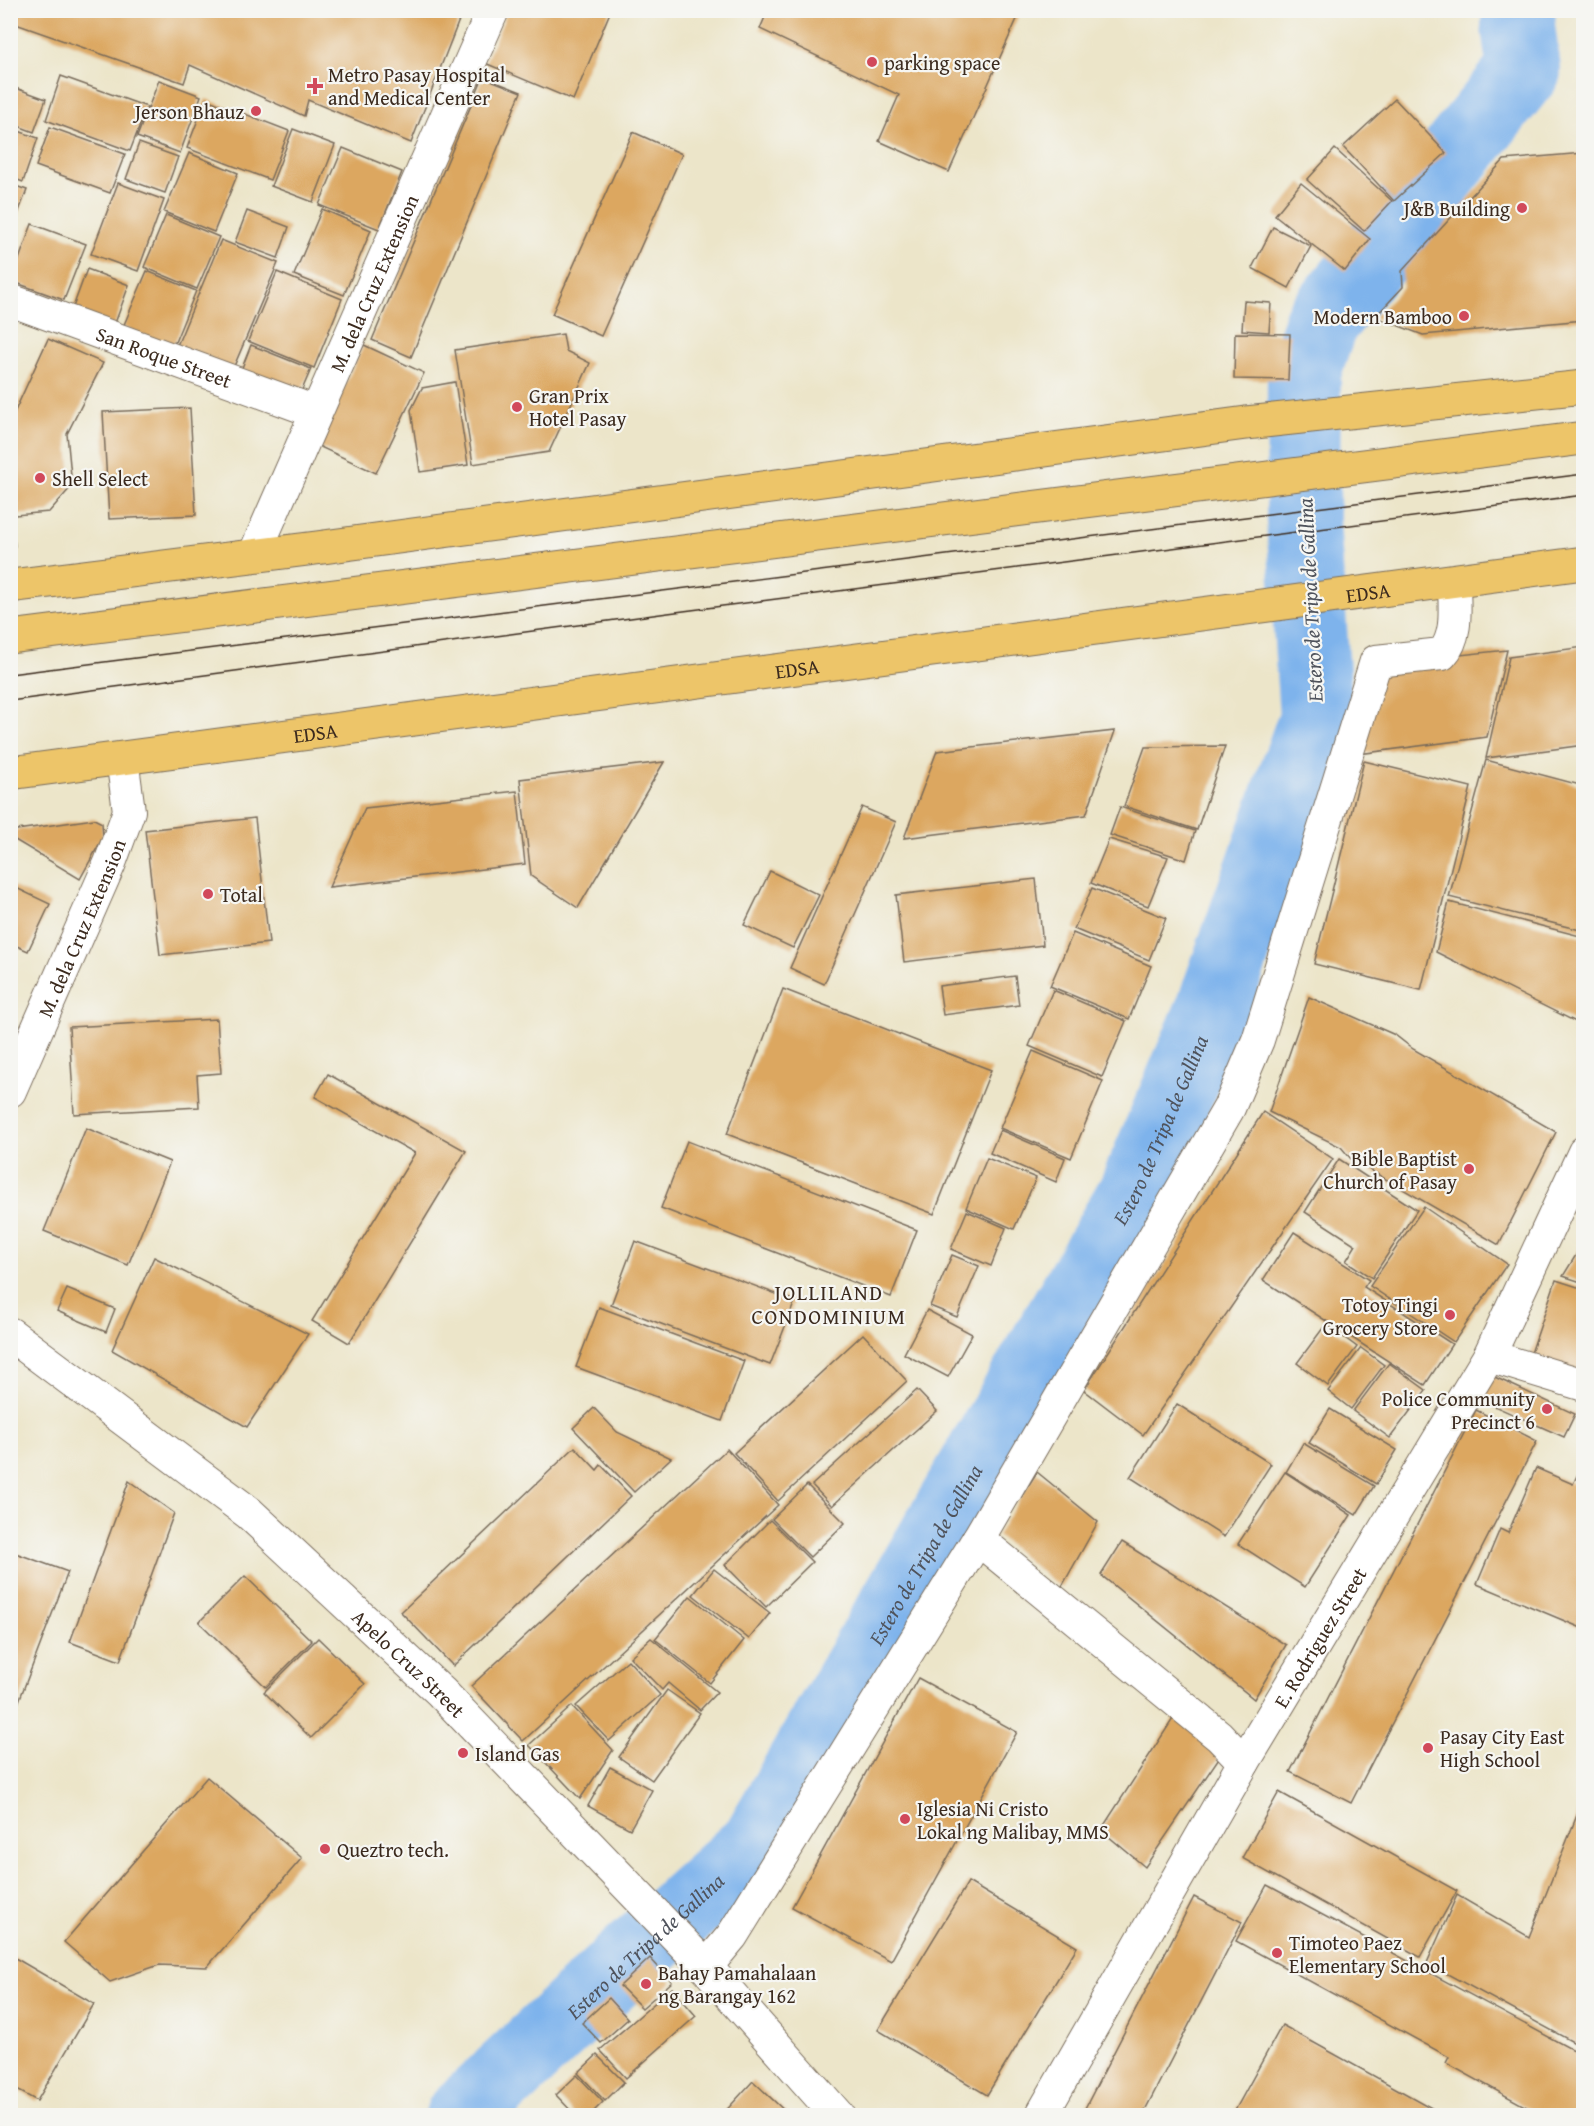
<svg xmlns="http://www.w3.org/2000/svg" width="1594" height="2126" viewBox="0 0 1594 2126" font-family="'Gentium Book Plus',serif">
<style>
.lines{fill:none;stroke-linecap:round;stroke-linejoin:round}
.river{stroke:#7eb3ec;stroke-width:74}
.building{fill:#dca761}
.minor-casing{stroke:#796b5a;stroke-width:34}
.tertiary-casing{stroke:#796b5a;stroke-width:35}
.trunk-casing{stroke:#796b5a;stroke-width:35}
.minor{stroke:#fff;stroke-width:32}
.tertiary{stroke:#fff;stroke-width:33}
.trunk{stroke:#edc569;stroke-width:33}
.tram{stroke:#3b2a1e;stroke-width:1.5}
.poi-dot{fill:#d1495b;stroke:#f6f6f2;stroke-width:2}
.labels{text-anchor:middle;dominant-baseline:central;stroke-width:4.5;stroke-linejoin:round;paint-order:stroke}
.poi-label{font-size:20px;fill:#3b2a1e;stroke:#f6f6f2;text-anchor:start}
.street-label{font-size:20px;fill:#3b2a1e;stroke:#f6f6f2}
.water-label{font-size:21px;font-style:italic;fill:#4f535c;stroke:#f6f6f2}
.neighbourhood-label{font-size:21px;letter-spacing:1.5px;fill:#3b2a1e;stroke:#f6f6f2}
</style>
<rect width="100%" height="100%" fill="#f6f6f2"/>
<filter id="ink" filterUnits="userSpaceOnUse"><feTurbulence type="fractalNoise" baseFrequency=".0167" numOctaves="2"/><feDisplacementMap in="SourceGraphic" scale="12" xChannelSelector="R" yChannelSelector="G"/><feConvolveMatrix kernelMatrix="1 2 1 2 8 2 1 2 1" color-interpolation-filters="sRGB"/></filter>
<filter id="wash" filterUnits="userSpaceOnUse"><feTurbulence type="fractalNoise" baseFrequency=".008" numOctaves="4" result="noise"/><feDisplacementMap in="SourceGraphic" scale="24" xChannelSelector="R" yChannelSelector="G"/><feGaussianBlur stdDeviation="1.35" result="paint"/><feColorMatrix in="noise" values="0 0 0 0 0 0 0 0 0 0 0 0 0 0 0 0 0 1.4 0 .05"/><feComposite in="paint" operator="in"/></filter>
<g filter="url(#wash)">
<rect width="100%" height="100%" fill="#ece5c9"/>
<g class="lines">
<path class="river" id="s1" d="M 462,2116 L 628,1960 L 757,1844 L 1134,1194 L 1212,1011 L 1316,717 L 1303,520 L 1304,372 L 1321,322 L 1524,70 L 1518,26 L 1519,10"/>
</g>
<g id="blocks">
<g class="building">
<path d="M 10,10 L 463,10 L 411,143 L 308,100 L 304,116 L 190,65 L 184,83 L 10,22 Z"/>
<path d="M 508,10 L 611,10 L 573,100 L 485,63 Z"/>
<path d="M 768,10 L 1021,10 L 949,172 L 879,141 L 899,95 L 760,29 Z"/>
<path d="M 61,76 L 147,107 L 130,151 L 46,120 Z"/>
<path d="M 483,77 L 521,92 L 411,357 L 372,340 Z"/>
<path d="M 159,80 L 201,96 L 180,153 L 137,137 Z"/>
<path d="M 10,86 L 46,99 L 34,132 L 10,123 Z"/>
<path d="M 206,99 L 289,131 L 270,180 L 187,148 Z"/>
<path d="M 1395,99 L 1446,153 L 1394,201 L 1343,147 Z"/>
<path d="M 50,127 L 125,154 L 110,193 L 36,166 Z"/>
<path d="M 10,128 L 38,138 L 23,182 L 10,177 Z"/>
<path d="M 293,129 L 335,145 L 313,202 L 271,186 Z"/>
<path d="M 633,132 L 682,154 L 601,336 L 552,314 Z"/>
<path d="M 139,143 L 178,157 L 165,193 L 126,179 Z"/>
<path d="M 343,148 L 402,172 L 379,229 L 319,205 Z"/>
<path d="M 1335,149 L 1392,201 L 1364,231 L 1307,180 Z"/>
<path d="M 189,153 L 238,173 L 214,232 L 164,212 Z"/>
<path d="M 1584,153 L 1584,320 L 1423,335 L 1375,317 L 1403,287 L 1402,271 L 1504,160 Z"/>
<path d="M 118,183 L 164,200 L 138,271 L 91,254 Z"/>
<path d="M 1301,183 L 1370,239 L 1345,271 L 1275,215 Z"/>
<path d="M 10,184 L 27,190 L 11,232 L 10,232 Z"/>
<path d="M 322,209 L 371,230 L 344,295 L 294,275 Z"/>
<path d="M 247,211 L 289,227 L 278,258 L 235,242 Z"/>
<path d="M 166,215 L 219,237 L 197,289 L 144,267 Z"/>
<path d="M 32,224 L 86,244 L 64,300 L 11,281 Z"/>
<path d="M 1273,227 L 1311,246 L 1289,288 L 1252,268 Z"/>
<path d="M 221,240 L 278,263 L 232,371 L 176,348 Z"/>
<path d="M 87,269 L 129,285 L 114,326 L 72,310 Z"/>
<path d="M 147,271 L 196,291 L 173,347 L 123,327 Z"/>
<path d="M 277,272 L 342,299 L 314,368 L 248,341 Z"/>
<path d="M 1244,301 L 1271,303 L 1269,332 L 1242,330 Z"/>
<path d="M 1235,333 L 1290,334 L 1288,380 L 1234,379 Z"/>
<path d="M 563,334 L 566,351 L 590,363 L 549,452 L 473,464 L 455,350 Z"/>
<path d="M 48,339 L 103,363 L 67,434 L 72,486 L 49,512 L 15,515 L 10,422 Z"/>
<path d="M 251,345 L 311,369 L 299,397 L 240,373 Z"/>
<path d="M 364,345 L 424,373 L 376,473 L 316,445 Z"/>
<path d="M 455,382 L 468,465 L 420,472 L 411,410 L 422,388 Z"/>
<path d="M 190,408 L 196,515 L 109,519 L 103,412 Z"/>
<path d="M 10,509 L 15,546 L 10,547 Z"/>
<path d="M 1584,647 L 1584,745 L 1486,758 L 1509,657 Z"/>
<path d="M 1507,650 L 1487,737 L 1358,754 L 1383,663 Z"/>
<path d="M 1115,731 L 1086,815 L 904,838 L 937,751 Z"/>
<path d="M 1225,746 L 1197,830 L 1124,806 L 1145,747 Z"/>
<path d="M 1486,760 L 1584,786 L 1584,931 L 1449,897 Z"/>
<path d="M 1364,761 L 1471,787 L 1421,990 L 1314,964 Z"/>
<path d="M 664,762 L 578,908 L 531,876 L 520,779 Z"/>
<path d="M 517,791 L 525,864 L 329,887 L 365,808 Z"/>
<path d="M 862,807 L 896,822 L 824,984 L 790,968 Z"/>
<path d="M 1120,807 L 1195,831 L 1186,860 L 1110,835 Z"/>
<path d="M 255,818 L 269,943 L 160,955 L 145,830 Z"/>
<path d="M 94,819 L 102,823 L 103,837 L 80,879 L 10,837 L 10,831 Z"/>
<path d="M 1109,839 L 1168,857 L 1148,906 L 1091,883 Z"/>
<path d="M 770,871 L 819,895 L 793,948 L 744,925 Z"/>
<path d="M 1036,879 L 1043,945 L 904,962 L 896,895 Z"/>
<path d="M 10,885 L 50,904 L 28,951 L 10,943 Z"/>
<path d="M 1092,888 L 1166,918 L 1149,960 L 1074,929 Z"/>
<path d="M 1449,902 L 1584,937 L 1584,1026 L 1436,952 Z"/>
<path d="M 1073,933 L 1151,966 L 1129,1019 L 1050,986 Z"/>
<path d="M 1015,976 L 1019,1005 L 943,1015 L 939,986 Z"/>
<path d="M 783,989 L 991,1070 L 934,1214 L 727,1134 Z"/>
<path d="M 1053,990 L 1126,1021 L 1102,1077 L 1029,1046 Z"/>
<path d="M 1309,997 L 1395,1035 L 1413,1049 L 1556,1132 L 1499,1245 L 1351,1159 L 1341,1147 L 1269,1112 Z"/>
<path d="M 217,1019 L 221,1073 L 197,1075 L 199,1107 L 74,1114 L 69,1027 Z"/>
<path d="M 1033,1051 L 1103,1081 L 1071,1158 L 1000,1128 Z"/>
<path d="M 328,1074 L 466,1151 L 349,1343 L 312,1321 L 415,1153 L 315,1097 Z"/>
<path d="M 1263,1112 L 1333,1159 L 1143,1435 L 1084,1390 Z"/>
<path d="M 86,1128 L 170,1162 L 128,1265 L 44,1231 Z"/>
<path d="M 1000,1130 L 1065,1158 L 1056,1182 L 990,1153 Z"/>
<path d="M 687,1141 L 917,1230 L 891,1297 L 661,1208 Z"/>
<path d="M 987,1158 L 1036,1178 L 1014,1229 L 966,1208 Z"/>
<path d="M 1339,1159 L 1417,1210 L 1372,1278 L 1346,1261 L 1356,1245 L 1305,1212 Z"/>
<path d="M 1424,1207 L 1507,1264 L 1454,1342 L 1370,1286 Z"/>
<path d="M 967,1211 L 1006,1228 L 991,1266 L 951,1249 Z"/>
<path d="M 1294,1232 L 1369,1280 L 1364,1287 L 1452,1344 L 1425,1385 L 1263,1280 Z"/>
<path d="M 635,1241 L 795,1301 L 770,1365 L 611,1305 Z"/>
<path d="M 1584,1242 L 1584,1283 L 1563,1276 Z"/>
<path d="M 952,1255 L 979,1266 L 957,1317 L 930,1306 Z"/>
<path d="M 154,1257 L 308,1334 L 247,1427 L 112,1350 Z"/>
<path d="M 1556,1280 L 1584,1289 L 1584,1380 L 1528,1362 Z"/>
<path d="M 67,1289 L 115,1309 L 106,1332 L 57,1311 Z"/>
<path d="M 599,1307 L 744,1361 L 722,1421 L 576,1367 Z"/>
<path d="M 927,1310 L 972,1334 L 948,1377 L 904,1354 Z"/>
<path d="M 1326,1324 L 1357,1347 L 1328,1386 L 1297,1363 Z"/>
<path d="M 863,1334 L 907,1381 L 778,1501 L 734,1453 Z"/>
<path d="M 1361,1348 L 1384,1365 L 1351,1409 L 1328,1391 Z"/>
<path d="M 1389,1363 L 1426,1390 L 1390,1438 L 1353,1411 Z"/>
<path d="M 1488,1374 L 1575,1414 L 1564,1437 L 1476,1398 Z"/>
<path d="M 917,1390 L 937,1411 L 832,1506 L 812,1485 Z"/>
<path d="M 1177,1404 L 1271,1464 L 1224,1537 L 1130,1477 Z"/>
<path d="M 594,1408 L 617,1432 L 671,1458 L 634,1492 L 573,1428 Z"/>
<path d="M 1330,1409 L 1397,1450 L 1376,1484 L 1309,1443 Z"/>
<path d="M 1476,1410 L 1537,1441 L 1351,1803 L 1290,1772 Z"/>
<path d="M 1303,1443 L 1374,1486 L 1356,1515 L 1286,1472 Z"/>
<path d="M 575,1447 L 597,1470 L 601,1465 L 631,1496 L 453,1666 L 401,1612 Z"/>
<path d="M 727,1449 L 778,1505 L 523,1741 L 471,1686 Z"/>
<path d="M 1584,1461 L 1584,1629 L 1477,1584 L 1500,1529 L 1508,1533 L 1536,1468 L 1573,1484 Z"/>
<path d="M 1037,1472 L 1098,1522 L 1061,1588 L 997,1535 Z"/>
<path d="M 1285,1472 L 1351,1515 L 1305,1587 L 1238,1544 Z"/>
<path d="M 129,1481 L 174,1513 L 120,1661 L 70,1642 Z"/>
<path d="M 807,1485 L 845,1523 L 810,1557 L 772,1519 Z"/>
<path d="M 770,1520 L 812,1562 L 766,1607 L 725,1565 Z"/>
<path d="M 1122,1542 L 1286,1645 L 1254,1699 L 1101,1575 Z"/>
<path d="M 10,1551 L 68,1572 L 11,1722 L 10,1722 Z"/>
<path d="M 714,1569 L 770,1613 L 749,1639 L 693,1595 Z"/>
<path d="M 245,1576 L 312,1641 L 266,1687 L 199,1622 Z"/>
<path d="M 690,1596 L 744,1640 L 710,1683 L 655,1639 Z"/>
<path d="M 318,1638 L 365,1684 L 311,1738 L 264,1692 Z"/>
<path d="M 651,1638 L 717,1692 L 700,1710 L 668,1683 L 662,1690 L 630,1657 Z"/>
<path d="M 628,1660 L 660,1695 L 609,1741 L 576,1706 Z"/>
<path d="M 918,1678 L 1017,1732 L 891,1961 L 792,1907 Z"/>
<path d="M 667,1690 L 700,1713 L 652,1780 L 619,1757 Z"/>
<path d="M 572,1706 L 613,1750 L 580,1799 L 529,1745 Z"/>
<path d="M 1178,1711 L 1225,1749 L 1145,1867 L 1101,1830 Z"/>
<path d="M 610,1767 L 652,1790 L 630,1829 L 588,1806 Z"/>
<path d="M 207,1777 L 302,1858 L 207,1967 L 159,1965 L 110,1982 L 64,1942 Z"/>
<path d="M 1279,1792 L 1457,1891 L 1420,1957 L 1242,1858 Z"/>
<path d="M 1583,1800 L 1584,1800 L 1584,2048 L 1427,1963 L 1457,1895 L 1529,1937 Z"/>
<path d="M 968,1882 L 1077,1947 L 987,2095 L 878,2030 Z"/>
<path d="M 1267,1885 L 1584,2056 L 1584,2116 L 1543,2116 L 1446,2063 L 1449,2057 L 1236,1941 Z"/>
<path d="M 1194,1897 L 1242,1922 L 1142,2116 L 1081,2116 Z"/>
<path d="M 10,1955 L 94,2004 L 37,2101 L 10,2086 Z"/>
<path d="M 650,1958 L 672,1982 L 642,2008 L 620,1986 Z"/>
<path d="M 672,1988 L 696,2016 L 626,2078 L 600,2050 Z"/>
<path d="M 609,1998 L 628,2019 L 601,2043 L 582,2023 Z"/>
<path d="M 1282,2025 L 1446,2116 L 1232,2116 Z"/>
<path d="M 597,2055 L 624,2082 L 605,2101 L 578,2073 Z"/>
<path d="M 577,2075 L 603,2102 L 589,2116 L 576,2116 L 556,2095 Z"/>
<path d="M 753,2081 L 790,2116 L 721,2116 Z"/>
</g>
</g>
</g>
<g filter="url(#ink)">
<use href="#blocks" fill-opacity="0" stroke="#796b5a" stroke-width="1.5"/>
<g class="lines">
<defs>
<g id="minor">
<path id="s2" d="M 10,300 L 316,412"/>
<path id="s3" d="M 254,555 L 493,10"/>
<path id="s4" d="M 10,1091 L 110,863 L 129,811 L 122,758"/>
<path d="M 1489,1356 L 1584,1385"/>
<path d="M 978,1539 L 1219,1736 L 1244,1762"/>
<path d="M 706,1967 L 732,1936 L 978,1539 L 1229,1108 L 1258,1040 L 1376,661 L 1442,654 C 1459,636 1454,605 1454,582"/>
<path id="s5" d="M 1041,2116 L 1244,1762 L 1489,1356 L 1584,1152"/>
</g>
<g id="tertiary">
<path id="s6" d="M 10,1334 L 249,1513 L 441,1692 L 706,1967 L 838,2116"/>
</g>
<g id="trunk">
<path d="M 10,586 L 316,548 L 1246,423 L 1584,387"/>
<path d="M 10,637 L 1584,438"/>
<path id="s7" d="M 10,773 L 1584,563"/>
</g>
</defs>
<use href="#minor" class="minor-casing"/>
<use href="#tertiary" class="tertiary-casing"/>
<use href="#trunk" class="trunk-casing"/>
<use href="#minor" class="minor"/>
<use href="#tertiary" class="tertiary"/>
<use href="#trunk" class="trunk"/>
<g class="tram">
<path d="M 10,674 L 1584,474"/>
<path d="M 10,701 L 668,613 L 1584,495"/>
</g>
</g>
</g>
<g class="poi-dot">
<circle cx="872" cy="62" r="6"/>
<path d="M312 77h6v6h6v6h-6v6h-6v-6h-6v-6h6z"/>
<circle cx="256" cy="111" r="6"/>
<circle cx="1522" cy="208" r="6"/>
<circle cx="1464" cy="316" r="6"/>
<circle cx="517" cy="407" r="6"/>
<circle cx="40" cy="478" r="6"/>
<circle cx="208" cy="894" r="6"/>
<circle cx="1469" cy="1169" r="6"/>
<circle cx="1450" cy="1315" r="6"/>
<circle cx="1547" cy="1409" r="6"/>
<circle cx="1428" cy="1748" r="6"/>
<circle cx="463" cy="1753" r="6"/>
<circle cx="905" cy="1819" r="6"/>
<circle cx="325" cy="1849" r="6"/>
<circle cx="1277" cy="1953" r="6"/>
<circle cx="646" cy="1984" r="6"/>
</g>
<g class="labels">
<g class="poi-label">
<text x="884" y="62">parking space</text>
<text x="328" y="74">Metro Pasay Hospital<tspan x="328" dy="23">and Medical Center</tspan></text>
<text x="244" y="111" text-anchor="end">Jerson Bhauz</text>
<text x="1510" y="208" text-anchor="end">J&amp;B Building</text>
<text x="1452" y="316" text-anchor="end">Modern Bamboo</text>
<text x="529" y="395">Gran Prix<tspan x="529" dy="23">Hotel Pasay</tspan></text>
<text x="52" y="478">Shell Select</text>
<text x="220" y="894">Total</text>
<text x="1457" y="1158" text-anchor="end">Bible Baptist<tspan x="1457" dy="23">Church of Pasay</tspan></text>
<text x="1438" y="1304" text-anchor="end">Totoy Tingi<tspan x="1438" dy="23">Grocery Store</tspan></text>
<text x="1535" y="1398" text-anchor="end">Police Community<tspan x="1535" dy="23">Precinct 6</tspan></text>
<text x="1440" y="1736">Pasay City East<tspan x="1440" dy="23">High School</tspan></text>
<text x="475" y="1753">Island Gas</text>
<text x="917" y="1808">Iglesia Ni Cristo<tspan x="917" dy="23">Lokal ng Malibay, MMS</tspan></text>
<text x="337" y="1849">Queztro tech.</text>
<text x="1289" y="1942">Timoteo Paez<tspan x="1289" dy="23">Elementary School</tspan></text>
<text x="658" y="1972">Bahay Pamahalaan<tspan x="658" dy="23">ng Barangay 162</tspan></text>
</g>
<g class="street-label">
<text stroke="none"><textPath href="#s3" startOffset="297">M. dela Cruz Extension</textPath></text>
<text stroke="none"><textPath href="#s2" startOffset="164">San Roque Street</textPath></text>
<text stroke="none"><textPath href="#s7" startOffset="1370">EDSA</textPath></text>
<text stroke="none"><textPath href="#s7" startOffset="794">EDSA</textPath></text>
<text stroke="none"><textPath href="#s7" startOffset="308">EDSA</textPath></text>
<text stroke="none"><textPath href="#s4" startOffset="178">M. dela Cruz Extension</textPath></text>
<text stroke="none"><textPath href="#s5" startOffset="554">E. Rodriguez Street</textPath></text>
<text stroke="none"><textPath href="#s6" startOffset="518">Apelo Cruz Street</textPath></text>
</g>
<g class="water-label">
<text transform="translate(1310 600) rotate(-93)">Estero de Tripa de Gallina</text>
<text stroke="none"><textPath href="#s1" startOffset="1222">Estero de Tripa de Gallina</textPath></text>
<text stroke="none"><textPath href="#s1" startOffset="736">Estero de Tripa de Gallina</textPath></text>
<text stroke="none"><textPath href="#s1" startOffset="250">Estero de Tripa de Gallina</textPath></text>
</g>
<g class="neighbourhood-label">
<text x="829" y="1292">JOLLILAND<tspan x="829" dy="24">CONDOMINIUM</tspan></text>
</g>
</g>
<rect width="1594" height="2126" fill="none" stroke="#f6f6f2" stroke-width="36"/>
</svg>
